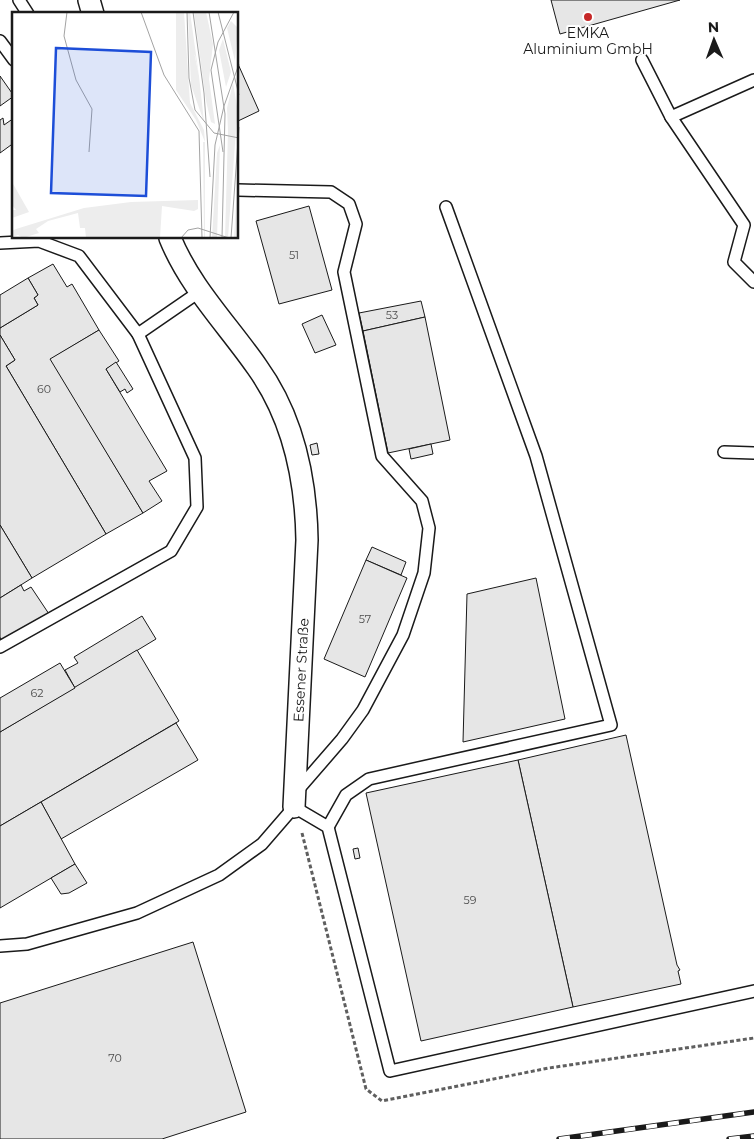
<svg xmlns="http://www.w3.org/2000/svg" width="754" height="1139" viewBox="0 0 754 1139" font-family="Montserrat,sans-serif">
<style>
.building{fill:#e6e6e6;stroke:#1a1a1a}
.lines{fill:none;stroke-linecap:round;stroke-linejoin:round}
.service-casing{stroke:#1a1a1a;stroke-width:14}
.minor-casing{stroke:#1a1a1a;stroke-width:24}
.path{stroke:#5f5f5f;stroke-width:3;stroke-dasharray:4 2.5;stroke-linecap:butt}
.service{stroke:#fff;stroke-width:11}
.minor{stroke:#fff;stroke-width:21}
.rail-casing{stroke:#1a1a1a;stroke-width:5.5}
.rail{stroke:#fff;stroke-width:4;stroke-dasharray:11;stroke-linecap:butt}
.poi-dot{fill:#c62828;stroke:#fff;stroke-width:2}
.labels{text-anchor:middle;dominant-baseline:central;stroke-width:4;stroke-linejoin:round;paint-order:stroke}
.number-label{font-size:11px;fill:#4d4d4d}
.poi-label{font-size:14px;fill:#1a1a1a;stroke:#fff}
.street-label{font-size:14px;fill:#1a1a1a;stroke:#fff}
.inset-road{fill:none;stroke:#a3a3a3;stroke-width:1}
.view{fill:#1d4ed8;fill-opacity:0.15;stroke:#1d4ed8;stroke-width:2.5}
.inset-edge{fill:none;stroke:#1a1a1a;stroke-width:2.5}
</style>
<rect width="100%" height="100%" fill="#fff"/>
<g class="building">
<path d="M 551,0 L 680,0 L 560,34 Z"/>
<path d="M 238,64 L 259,111 L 238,121 Z"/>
<path d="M 0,76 L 14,96 L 0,106 Z"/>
<path d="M 3,118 L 4,125 L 14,118 L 14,149 L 11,145 L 0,153 L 0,120 Z"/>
<path d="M 309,206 L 332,290 L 279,304 L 256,221 Z"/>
<path d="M 53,264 L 67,287 L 72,284 L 99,330 L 51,359 L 143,513 L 106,534 L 6,366 L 15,360 L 0,335 L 0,328 L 38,305 L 34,298 L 38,295 L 28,278 Z"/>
<path d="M 28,278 L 38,295 L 34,298 L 38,305 L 0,328 L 0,295 Z"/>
<path d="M 421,301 L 425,317 L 363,331 L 359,313 Z"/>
<path d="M 322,315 L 336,345 L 315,353 L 302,324 Z"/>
<path d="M 425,317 L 450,440 L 388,453 L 363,331 Z"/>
<path d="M 99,330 L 119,361 L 106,369 L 167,471 L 149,481 L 162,501 L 143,513 L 50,359 Z"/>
<path d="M 0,335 L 15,360 L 6,366 L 106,534 L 32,578 L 0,525 Z"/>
<path d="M 116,362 L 133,389 L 127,393 L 125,389 L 120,392 L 106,369 Z"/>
<path d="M 317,443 L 319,454 L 312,455 L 310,445 Z"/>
<path d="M 431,444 L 433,454 L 411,459 L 409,449 Z"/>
<path d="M 0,525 L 32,578 L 0,598 Z"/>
<path d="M 372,547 L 406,562 L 401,575 L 366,560 Z"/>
<path d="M 366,560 L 407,578 L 365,677 L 324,659 Z"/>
<path d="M 536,578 L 565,719 L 463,742 L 467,594 Z"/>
<path d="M 21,585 L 24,591 L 31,587 L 49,614 L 2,642 L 0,637 L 0,598 Z"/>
<path d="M 142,616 L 156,639 L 75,688 L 65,670 L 78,663 L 74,657 Z"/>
<path d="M 137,650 L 179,721 L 0,826 L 0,732 Z"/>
<path d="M 60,663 L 75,688 L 0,732 L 0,698 Z"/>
<path d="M 176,723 L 198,760 L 61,839 L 41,802 Z"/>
<path d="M 626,735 L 677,965 L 680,970 L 678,971 L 681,984 L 573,1007 L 518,760 Z"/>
<path d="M 518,760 L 573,1007 L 421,1041 L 366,793 Z"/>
<path d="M 41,802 L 75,864 L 0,908 L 0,826 Z"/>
<path d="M 358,848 L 360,858 L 355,859 L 353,849 Z"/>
<path d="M 75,864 L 87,883 L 69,893 L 61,894 L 51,878 Z"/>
<path d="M 193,942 L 246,1112 L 162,1139 L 0,1139 L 0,1003 Z"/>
</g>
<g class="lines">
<defs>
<g id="service">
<path d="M 19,0 L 28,14"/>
<path d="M 0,41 L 14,60"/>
<path d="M 642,60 L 671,117 L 754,80"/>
<path d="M 671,117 L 744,225 L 734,262 L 754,282"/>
<path d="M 238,190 L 331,192 L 349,204 L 356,224 L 344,272 L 382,456 L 422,501 L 429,528 L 424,573 L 403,635 L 363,710 L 342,739 L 297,791"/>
<path d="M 0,243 L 39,241 L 79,256 L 138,334 L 199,292"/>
<path d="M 724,452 L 754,453"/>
<path d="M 0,647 L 171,551 L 197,507 L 195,458 L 138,334"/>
<path d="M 328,827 L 346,795 L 369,779 L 611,725 L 536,456 L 446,207"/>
<path d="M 0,946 L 27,944 L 137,913 L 219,875 L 262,844 L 294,807 L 328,827 L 390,1071 L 754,991"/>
</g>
<g id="minor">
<path d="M 89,0 L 93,14"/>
<path d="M 170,238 C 190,287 227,324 257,367 C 293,417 306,480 307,540 L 294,807"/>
</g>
</defs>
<use href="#service" class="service-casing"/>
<use href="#minor" class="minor-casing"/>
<path class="path" d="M 302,833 L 366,1089 L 382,1101 L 549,1068 L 754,1038"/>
<use href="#service" class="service"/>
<use href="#minor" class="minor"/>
<defs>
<g id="rail">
<path d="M 559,1139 L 754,1112"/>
<path d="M 729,1139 L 754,1136"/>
</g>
</defs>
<use href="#rail" class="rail-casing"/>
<use href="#rail" class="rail"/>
</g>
<circle class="poi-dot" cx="588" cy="17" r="5"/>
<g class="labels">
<g class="number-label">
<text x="294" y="255">51</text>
<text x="392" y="315">53</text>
<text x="44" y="389">60</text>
<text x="365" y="619">57</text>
<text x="37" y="693">62</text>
<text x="470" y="900">59</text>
<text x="115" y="1058">70</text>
</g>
<g class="poi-label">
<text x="588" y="33">EMKA<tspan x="588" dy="16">Aluminium GmbH</tspan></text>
</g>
<g class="street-label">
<text transform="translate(301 670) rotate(-87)">Essener Straße</text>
</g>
</g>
<g transform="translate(12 12)">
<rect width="226" height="226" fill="#fff"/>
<path d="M 176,0 L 178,0 L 187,64 L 183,43 L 179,42 L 179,73 ZM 224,118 L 216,226 L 213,226 L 216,119 ZM 191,130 L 193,130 L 193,226 L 192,226 ZM 186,188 L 186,197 L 182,199 L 150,194 L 148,226 L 74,226 L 73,216 L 68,216 L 66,201 L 36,209 L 24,217 L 27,221 L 11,226 L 6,223 L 0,225 L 0,219 L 4,217 L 72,196 L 119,190 Z" fill="#ededed"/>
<path d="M 164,0 L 172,0 L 178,91 L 192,118 L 193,130 L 184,108 L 164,78 ZM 182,0 L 194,0 L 201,32 L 197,67 L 203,112 L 199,110 L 194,89 ZM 219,9 L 226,16 L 223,49 L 215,16 ZM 211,27 L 219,60 L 214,75 L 207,38 ZM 182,40 L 187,64 L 192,110 L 179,73 L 179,42 ZM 221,71 L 226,100 L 224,118 L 220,122 L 216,119 L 215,96 ZM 208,133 L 205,226 L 200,226 L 205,141 ZM 226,155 L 226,226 L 222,226 ZM 0,170 L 17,200 L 0,206 L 0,198 L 4,198 L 0,193 Z" fill="#ededed"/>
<path class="inset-road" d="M 55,0 L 52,24 L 64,68 L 80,97 L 77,140M 129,0 L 152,63 L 187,119 L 190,226M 175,0 L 177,66 L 183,98 L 202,121 L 227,126M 181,0 L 192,81 L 198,165M 197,0 L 213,102 L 210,226M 206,0 L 227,83M 211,140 L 199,58 L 206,30 L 222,0M 169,226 L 176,218 L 186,216 L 217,226M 198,226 L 203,133 L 212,94 L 227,52M 219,226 L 227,115"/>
<path class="view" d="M 44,36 L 139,40 L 134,184 L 39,181 Z"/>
<rect width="226" height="226" class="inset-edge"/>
</g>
<g transform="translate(714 40) rotate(358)" stroke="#ffffff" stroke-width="4" paint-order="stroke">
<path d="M0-4L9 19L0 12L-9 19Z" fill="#1a1a1a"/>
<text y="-8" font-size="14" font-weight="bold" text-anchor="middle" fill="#1a1a1a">N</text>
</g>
</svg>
